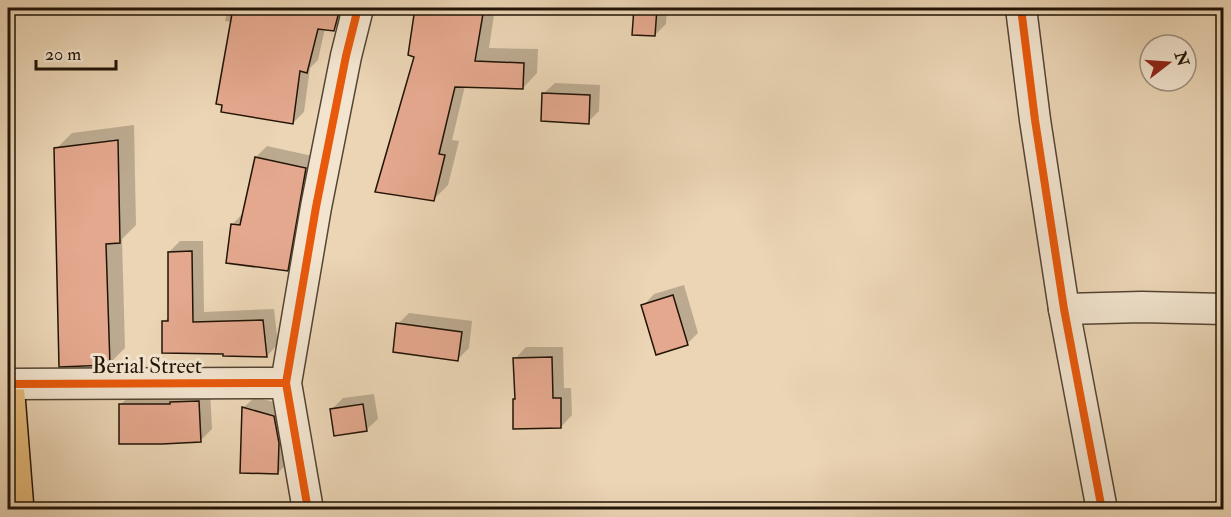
<svg xmlns="http://www.w3.org/2000/svg" width="1231" height="517" viewBox="0 0 1231 517" font-family="'IM FELL Double Pica',serif">
<style>
.shadow{fill:#0003}
.building{fill:#e4a88e;stroke:#211406;stroke-width:1.5}
.lines{fill:none;stroke-linecap:round;stroke-linejoin:round}
.minor-casing{stroke:#544432;stroke-width:33}
.highway-casing{stroke:#211406;stroke-width:36}
.minor{stroke:#f2e4cf;stroke-width:30}
.highway{stroke:#e6ba7a;stroke-width:33}
.cycleway-casing{stroke:#f2e4cf;stroke-width:11}
.cycleway{stroke:#e8590c;stroke-width:8}
.labels{text-anchor:middle;dominant-baseline:central;stroke-width:6;stroke-linejoin:round;paint-order:stroke}
.street-label{font-size:22px;fill:#211406;stroke:#f2e4cf}
</style>
<rect width="100%" height="100%" fill="#ebd5b5"/>
<filter id="stains"><feTurbulence type="fractalNoise" baseFrequency=".00333" numOctaves="4"/><feColorMatrix values="0 0 0 0 .2 0 0 0 0 .09 0 0 0 0 .02 0 0 0 .5 -.17"/></filter>
<radialGradient id="worn" r=".72"><stop offset=".6" stop-color="#630" stop-opacity="0"/><stop offset="1" stop-color="#630" stop-opacity=".3"/></radialGradient>
<g class="shadow">
<path d="M 228,8 L 348,8 L 345,19 L 334,29 L 325,28 L 318,60 L 310,68 L 304,112 L 293,123 L 232,22 L 225,21 Z"/>
<path d="M 417,8 L 495,8 L 489,48 L 538,49 L 537,73 L 523,88 L 465,86 L 452,140 L 459,141 L 448,185 L 433,200 L 416,55 L 409,54 Z"/>
<path d="M 635,8 L 667,8 L 666,24 L 655,35 L 633,33 Z"/>
<path d="M 555,83 L 600,85 L 599,111 L 588,122 L 543,94 Z"/>
<path d="M 134,125 L 136,225 L 122,239 L 125,348 L 109,364 L 56,149 L 72,133 Z"/>
<path d="M 267,146 L 317,157 L 298,258 L 287,270 L 232,225 L 243,213 L 256,157 Z"/>
<path d="M 180,241 L 203,241 L 204,312 L 274,309 L 278,344 L 267,356 L 164,322 L 170,316 L 169,252 Z"/>
<path d="M 684,285 L 698,333 L 687,344 L 643,306 L 654,294 Z"/>
<path d="M 409,313 L 472,321 L 469,348 L 458,359 L 398,324 Z"/>
<path d="M 526,347 L 563,347 L 564,388 L 571,388 L 572,415 L 561,427 L 514,399 L 516,397 L 515,359 Z"/>
<path d="M 210,390 L 212,429 L 201,440 L 120,405 L 132,394 Z"/>
<path d="M 374,394 L 378,419 L 366,430 L 332,409 L 343,398 Z"/>
<path d="M 255,397 L 285,405 L 289,461 L 278,473 L 243,408 Z"/>
</g>
<g class="building">
<path d="M 233,8 L 340,8 L 334,31 L 318,29 L 307,73 L 300,71 L 293,124 L 221,112 L 222,105 L 216,104 Z"/>
<path d="M 415,8 L 484,8 L 475,61 L 524,63 L 523,89 L 455,87 L 439,154 L 445,155 L 434,201 L 375,192 L 414,57 L 408,55 Z"/>
<path d="M 634,8 L 657,8 L 655,36 L 632,35 Z"/>
<path d="M 542,93 L 590,95 L 589,124 L 541,121 Z"/>
<path d="M 118,140 L 120,243 L 106,244 L 110,365 L 59,367 L 54,148 Z"/>
<path d="M 255,157 L 306,168 L 288,271 L 226,263 L 231,224 L 240,225 Z"/>
<path d="M 192,251 L 193,322 L 263,320 L 267,357 L 223,356 L 223,354 L 162,353 L 162,321 L 168,321 L 168,252 Z"/>
<path d="M 673,295 L 688,345 L 656,355 L 641,305 Z"/>
<path d="M 396,323 L 462,332 L 458,361 L 393,352 Z"/>
<path d="M 552,357 L 553,398 L 561,398 L 561,428 L 513,429 L 513,399 L 515,399 L 513,358 Z"/>
<path d="M 199,401 L 201,442 L 162,444 L 119,444 L 119,404 L 170,404 L 170,402 Z"/>
<path d="M 363,404 L 367,431 L 334,436 L 330,409 Z"/>
<path d="M 242,407 L 274,416 L 279,443 L 278,474 L 240,473 Z"/>
</g>
<g class="lines">
<defs>
<g id="minor">
<path d="M 1021,8 L 1035,120 L 1064,309 L 1102,510"/>
<path d="M 1064,309 L 1142,307 L 1224,309"/>
<path d="M 8,384 L 286,383"/>
<path d="M 308,510 L 286,383 L 316,207 L 346,56 L 358,8"/>
</g>
<path id="highway" d="M 8,395 L 17,510"/>
</defs>
<use href="#minor" class="minor-casing"/>
<use href="#highway" class="highway-casing"/>
<use href="#minor" class="minor"/>
<use href="#highway" class="highway"/>
<defs>
<g id="cycleway">
<path d="M 1021,8 L 1035,120 L 1064,309 L 1102,510"/>
<path d="M 8,384 L 286,383"/>
<path d="M 308,510 L 286,383 L 316,207 L 346,56 L 358,8"/>
</g>
</defs>
<use href="#cycleway" class="cycleway-casing"/>
<use href="#cycleway" class="cycleway"/>
</g>
<g class="labels">
<g class="street-label">
<text x="147" y="366">Berial Street</text>
</g>
</g>
<rect width="1231" height="517" fill="none" stroke="#ebd5b5" stroke-width="30"/>
<rect x="9" y="9" width="1213" height="499" fill="none" stroke="#211406" stroke-width="3"/>
<rect x="15" y="15" width="1201" height="487" fill="none" stroke="#211406" stroke-width="1.5"/>
<g transform="translate(1168 63) rotate(73)"><circle r="28" fill="#f2e4cf" stroke="#9e917f" stroke-width="1.5"/>
<path d="M0-4.5L10 22L0 15L-10 22Z" fill="#8f2418"/>
<text y="-9" font-size="16" font-weight="bold" text-anchor="middle" fill="#211406">N</text>
</g>
<path d="M36 60v9h80v-9" fill="none" stroke="#211406" stroke-width="3"/>
<text x="45" y="60" font-size="18" fill="#211406" stroke="#f2e4cf" stroke-width="4.5" paint-order="stroke">20 m</text>
<rect width="100%" height="100%" filter="url(#stains)"/>
<rect width="100%" height="100%" fill="url(#worn)"/>
</svg>
